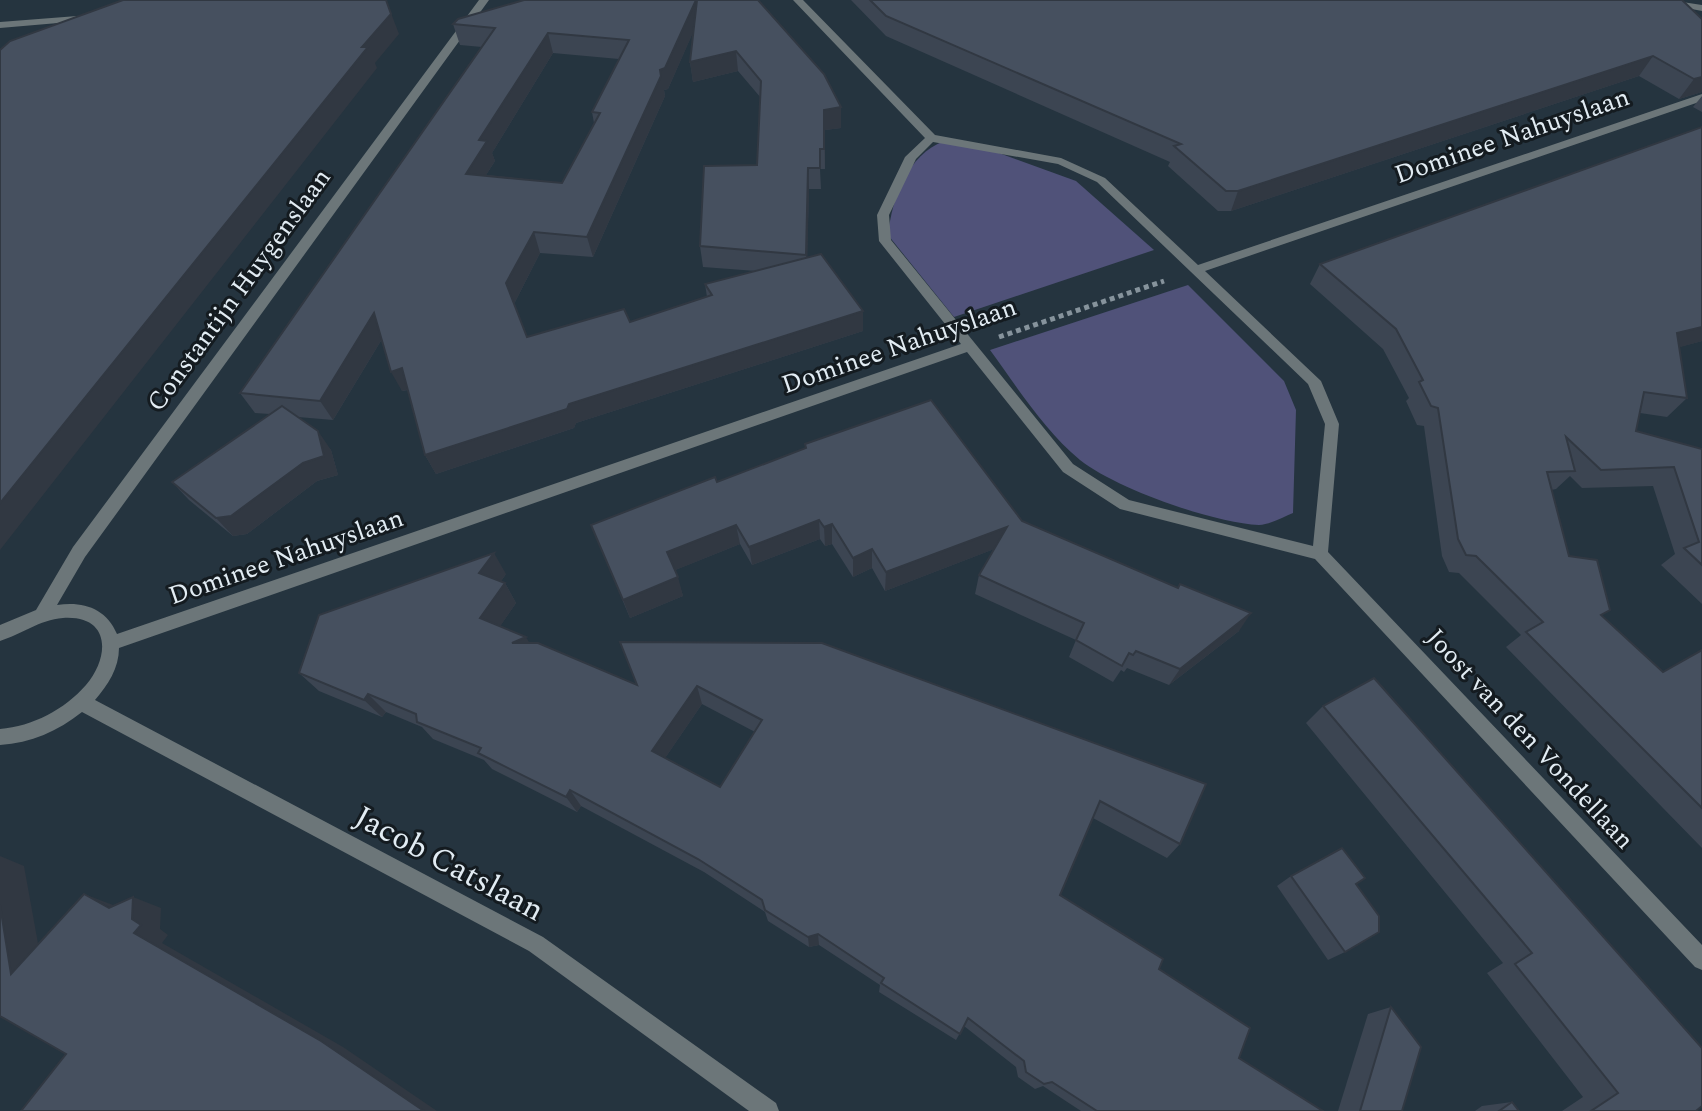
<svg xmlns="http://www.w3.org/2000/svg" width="1702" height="1111" viewBox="0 0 1702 1111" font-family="Spectral,serif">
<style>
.green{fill:#505279}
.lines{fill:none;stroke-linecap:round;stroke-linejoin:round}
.path{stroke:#86939c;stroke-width:5;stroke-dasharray:5 4;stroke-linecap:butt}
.minor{fill:#6c7679;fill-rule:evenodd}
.wall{fill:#3c4552;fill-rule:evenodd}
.shaded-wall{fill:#313842}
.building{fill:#46505f;stroke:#313842;stroke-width:2;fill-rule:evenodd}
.labels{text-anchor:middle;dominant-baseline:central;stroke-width:6;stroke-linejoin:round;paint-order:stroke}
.street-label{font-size:26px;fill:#e2ecf3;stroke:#141b20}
.near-street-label{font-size:32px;fill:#e2ecf3;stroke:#141b20}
</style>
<rect width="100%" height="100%" fill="#25343f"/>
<g class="green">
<path d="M 944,141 L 988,149 L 1076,181 L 1154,250 L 954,317 L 888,235 C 892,197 908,155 944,141 Z"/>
<path d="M 1188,285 L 1284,381 L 1296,410 L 1293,513 C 1283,517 1269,525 1259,525 C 1213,523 1115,488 1080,460 C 1044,430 1017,387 990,350 Z"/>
</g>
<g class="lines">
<path class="path" d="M 999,337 L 1164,281"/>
<g class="minor">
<path d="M 479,0 L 489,0 L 85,557 L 57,605 C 83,601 106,608 117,634 L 961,344 L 879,241 L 877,215 L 905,157 L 925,138 L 793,0 L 803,0 L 935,135 L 1061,158 L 1105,178 L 1198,265 L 1702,94 L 1702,101 L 1205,271 L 1321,381 L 1339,424 L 1328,552 L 1702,945 L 1702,970 L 1695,967 L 1315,559 L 1120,509 L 1063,472 L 967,352 L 119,648 C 119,668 108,685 95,700 L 543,937 L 776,1103 L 779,1111 L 749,1111 L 529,951 L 82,712 C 58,731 31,743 0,745 L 0,729 C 33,726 64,710 86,685 C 110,657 111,615 63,618 C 39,620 22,634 0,641 L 0,625 L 36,610 L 73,547 ZM 933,142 L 1058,164 L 1097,182 L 1308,384 L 1325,424 L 1313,546 L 1129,500 L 1073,464 L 891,240 L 889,215 L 916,159 Z"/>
<path d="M 1645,0 L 1669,0 L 1702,5 L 1702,11 Z"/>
<path d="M 90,15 L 93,16 L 93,20 L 0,28 L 0,22 Z"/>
</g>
</g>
<g class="wall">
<path d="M 758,0 L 841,128 L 825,130 L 825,169 L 820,169 L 821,189 L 809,189 L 807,258 L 863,331 L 576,423 L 574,428 L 436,474 L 425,455 L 408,390 L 402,391 L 382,339 L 333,420 L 298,417 L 331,450 L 338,475 L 317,481 L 247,534 L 233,536 L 189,500 L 172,482 L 270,414 L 255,413 L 240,393 L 482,47 L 460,45 L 453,24 ZM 693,32 L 690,62 L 693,82 L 738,71 L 761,98 L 757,165 L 700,246 L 703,267 L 756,271 L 705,284 L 707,297 L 630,322 L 527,337 L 514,304 L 540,253 L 593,257 L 665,96 L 664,90 L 668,89 ZM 553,53 L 619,59 L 592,112 L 594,123 L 562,183 L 486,175 L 495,161 L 492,153 Z"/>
<path d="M 851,0 L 1682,0 L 1702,19 L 1702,92 L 1679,99 L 1639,76 L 1231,211 L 1218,211 L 1168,166 L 1170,162 L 886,36 Z"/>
<path d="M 1702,96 L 1702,112 L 1693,107 Z"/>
<path d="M 1320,264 L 1702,341 L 1679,347 L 1687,398 L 1667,417 L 1640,413 L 1636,431 L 1702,449 L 1702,604 L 1661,565 L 1675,554 L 1653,486 L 1582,488 L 1570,476 L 1556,489 L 1551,490 L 1569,556 L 1602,616 L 1663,672 L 1702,650 L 1702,848 L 1506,647 L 1521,635 L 1459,573 L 1449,572 L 1442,556 L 1424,426 L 1417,425 L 1406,401 L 1409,398 L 1383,349 L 1310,284 Z"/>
<path d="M 717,482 L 1022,521 L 1239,631 L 1169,685 L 1127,668 L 1124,672 L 1121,670 L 1113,682 L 1069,657 L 1076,640 L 975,594 L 979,575 L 994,549 L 885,591 L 872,568 L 853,577 L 832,544 L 825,546 L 820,539 L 752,565 L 740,544 L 675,570 L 683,596 L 630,618 L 591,525 Z"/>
<path d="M 506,574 L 501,581 L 505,583 L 516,603 L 500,626 L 529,643 L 637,685 L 822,643 L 1180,844 L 1167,858 L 1093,818 L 1060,895 L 1159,969 L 1239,1058 L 1323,1111 L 1081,1111 L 1043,1086 L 1035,1089 L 1018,1077 L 1016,1067 L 964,1026 L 956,1040 L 879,992 L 880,985 L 819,945 L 809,947 L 768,921 L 765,912 L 704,872 L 581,806 L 577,812 L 492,769 L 484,760 L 433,739 L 422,727 L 386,712 L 382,717 L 319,691 L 299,673 ZM 702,704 L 755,732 L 720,787 L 665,758 Z"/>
<path d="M 1323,706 L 1696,1111 L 1562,1111 L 1583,1097 L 1487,973 L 1503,963 L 1306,723 Z"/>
<path d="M 1291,876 L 1356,884 L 1345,952 L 1328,960 L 1277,886 Z"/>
<path d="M 1391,1007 L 1402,1111 L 1338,1111 L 1368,1014 Z"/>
<path d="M 1512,1102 L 1519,1111 L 1475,1111 L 1482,1106 Z"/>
</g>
<g class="shaded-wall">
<path d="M 386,0 L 399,34 L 375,63 L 377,68 L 0,550 L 0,503 L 362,47 Z"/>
<path d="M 696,0 L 698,0 L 700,17 L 668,89 L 664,90 L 665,96 L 593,257 L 587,237 L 660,70 Z"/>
<path d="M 548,33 L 553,53 L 492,153 L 495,161 L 474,194 L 466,174 L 479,140 Z"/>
<path d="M 736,51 L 738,71 L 693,82 L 690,62 Z"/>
<path d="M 1653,56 L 1639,76 L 1231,211 L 1238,191 Z"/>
<path d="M 1702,77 L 1702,92 L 1679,99 L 1694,79 Z"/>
<path d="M 841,107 L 841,128 L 825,130 L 825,169 L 824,110 Z"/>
<path d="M 808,168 L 809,189 L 807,276 L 806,255 Z"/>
<path d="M 534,232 L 540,253 L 514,304 L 506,283 Z"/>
<path d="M 863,311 L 863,331 L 576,423 L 574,428 L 436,474 L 425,455 L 569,404 Z"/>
<path d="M 374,313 L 385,334 L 333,420 L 320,401 Z"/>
<path d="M 1702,327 L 1702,341 L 1659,353 L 1677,333 Z"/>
<path d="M 402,368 L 413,388 L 402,391 L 391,372 Z"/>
<path d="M 318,431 L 331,450 L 338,475 L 317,481 L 247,534 L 233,536 L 216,518 Z"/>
<path d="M 819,520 L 820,539 L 752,565 L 749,547 Z"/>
<path d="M 832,524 L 832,544 L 825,546 L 824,527 Z"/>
<path d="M 736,525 L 740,544 L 673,571 L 667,552 Z"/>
<path d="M 1007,527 L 1002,546 L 885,591 L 886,572 Z"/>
<path d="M 872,549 L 872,568 L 853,577 L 853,558 Z"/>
<path d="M 494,553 L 506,574 L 492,594 L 479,573 Z"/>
<path d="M 678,577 L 683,596 L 630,618 L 623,600 Z"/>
<path d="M 505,583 L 516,603 L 493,637 L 480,618 Z"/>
<path d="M 1251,613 L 1239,631 L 1169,685 L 1180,669 Z"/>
<path d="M 526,637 L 537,656 L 512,643 Z"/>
<path d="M 697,686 L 702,704 L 659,767 L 652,751 Z"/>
<path d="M 368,694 L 386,712 L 382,717 L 364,700 Z"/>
<path d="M 570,790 L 581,806 L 577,812 L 566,797 Z"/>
<path d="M 0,856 L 24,866 L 45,982 L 11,974 L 0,905 Z"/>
<path d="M 84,894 L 113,905 L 133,897 L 161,908 L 160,929 L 168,935 L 162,943 L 343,1047 L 437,1111 L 424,1111 L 134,933 L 132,919 Z"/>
<path d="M 818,934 L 819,945 L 809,947 L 808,937 Z"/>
</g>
<g class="building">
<path d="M 123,0 L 386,0 L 391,14 L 362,47 L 368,47 L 0,503 L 0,50 L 10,41 Z"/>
<path d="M 524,0 L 696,0 L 665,68 L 660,70 L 661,76 L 587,237 L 534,232 L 506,283 L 527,337 L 624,309 L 630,322 L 712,295 L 705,284 L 821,254 L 863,311 L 569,404 L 567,409 L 425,455 L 402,368 L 391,372 L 374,313 L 320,401 L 240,393 L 495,28 L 453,24 L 458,19 ZM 548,33 L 629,40 L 592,112 L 600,113 L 562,183 L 466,174 L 487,141 L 479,140 Z"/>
<path d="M 697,0 L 758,0 L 824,74 L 841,107 L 824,110 L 824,149 L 820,149 L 820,168 L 808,168 L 806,255 L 700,246 L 704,166 L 757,165 L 761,81 L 736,51 L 690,62 Z"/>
<path d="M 870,0 L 1682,0 L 1702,19 L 1702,77 L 1694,79 L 1653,56 L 1238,191 L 1226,191 L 1174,146 L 1181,144 L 886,16 Z"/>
<path d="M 1702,127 L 1702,327 L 1677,333 L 1687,398 L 1644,392 L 1636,431 L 1702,449 L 1702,565 L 1684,548 L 1699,542 L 1674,467 L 1601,470 L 1566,437 L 1575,471 L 1547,472 L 1569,556 L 1597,560 L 1610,610 L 1601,615 L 1663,672 L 1702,650 L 1702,808 L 1526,632 L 1543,622 L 1476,556 L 1466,555 L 1458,539 L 1438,408 L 1431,406 L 1419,382 L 1423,380 L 1396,329 L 1320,264 Z"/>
<path d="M 931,400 L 1022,521 L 1178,588 L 1180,584 L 1251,613 L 1180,669 L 1136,651 L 1133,655 L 1129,653 L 1122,666 L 1076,640 L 1084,623 L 979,575 L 1007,527 L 886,572 L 872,549 L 853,558 L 832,524 L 824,527 L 819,520 L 749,547 L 736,525 L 667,552 L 678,577 L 623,600 L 591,525 L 715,477 L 717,482 L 806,448 L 805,444 Z"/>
<path d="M 282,406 L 318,431 L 324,456 L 303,463 L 231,516 L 216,518 L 172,482 Z"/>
<path d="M 494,553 L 479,573 L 505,583 L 480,618 L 526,637 L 512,643 L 538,643 L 637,685 L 620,642 L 822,643 L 1206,784 L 1180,844 L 1100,801 L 1060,895 L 1163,959 L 1159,969 L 1250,1028 L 1239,1058 L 1323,1111 L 1097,1111 L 1052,1082 L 1044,1084 L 1026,1072 L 1024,1061 L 968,1018 L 960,1034 L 881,983 L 884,978 L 818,934 L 808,937 L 765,910 L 762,900 L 698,859 L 570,790 L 566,797 L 478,753 L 481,748 L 417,722 L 416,714 L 368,694 L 364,700 L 299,673 L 319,615 ZM 697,686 L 762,720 L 720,787 L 652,751 Z"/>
<path d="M 1374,678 L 1702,1048 L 1702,1106 L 1696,1111 L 1591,1111 L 1618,1093 L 1515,964 L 1532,953 L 1323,706 Z"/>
<path d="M 1342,848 L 1365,878 L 1356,884 L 1379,916 L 1379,932 L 1345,952 L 1291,876 Z"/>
<path d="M 84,894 L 109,908 L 133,897 L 132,919 L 141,925 L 134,933 L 321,1041 L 424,1111 L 21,1111 L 66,1054 L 0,1016 L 0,905 L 11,974 Z"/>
<path d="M 1391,1007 L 1421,1047 L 1402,1111 L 1360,1111 Z"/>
<path d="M 1512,1102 L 1519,1111 L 1499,1111 Z"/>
</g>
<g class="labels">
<g class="street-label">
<text transform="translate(1512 136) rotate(-19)">Dominee Nahuyslaan</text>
<text transform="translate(239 290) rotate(-54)">Constantijn Huygenslaan</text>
<text transform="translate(899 346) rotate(-19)">Dominee Nahuyslaan</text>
<text transform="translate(286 557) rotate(-19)">Dominee Nahuyslaan</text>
<text transform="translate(1530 739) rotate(47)">Joost van den Vondellaan</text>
</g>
<g class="near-street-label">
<text transform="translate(449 864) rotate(28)">Jacob Catslaan</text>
</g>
</g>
</svg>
